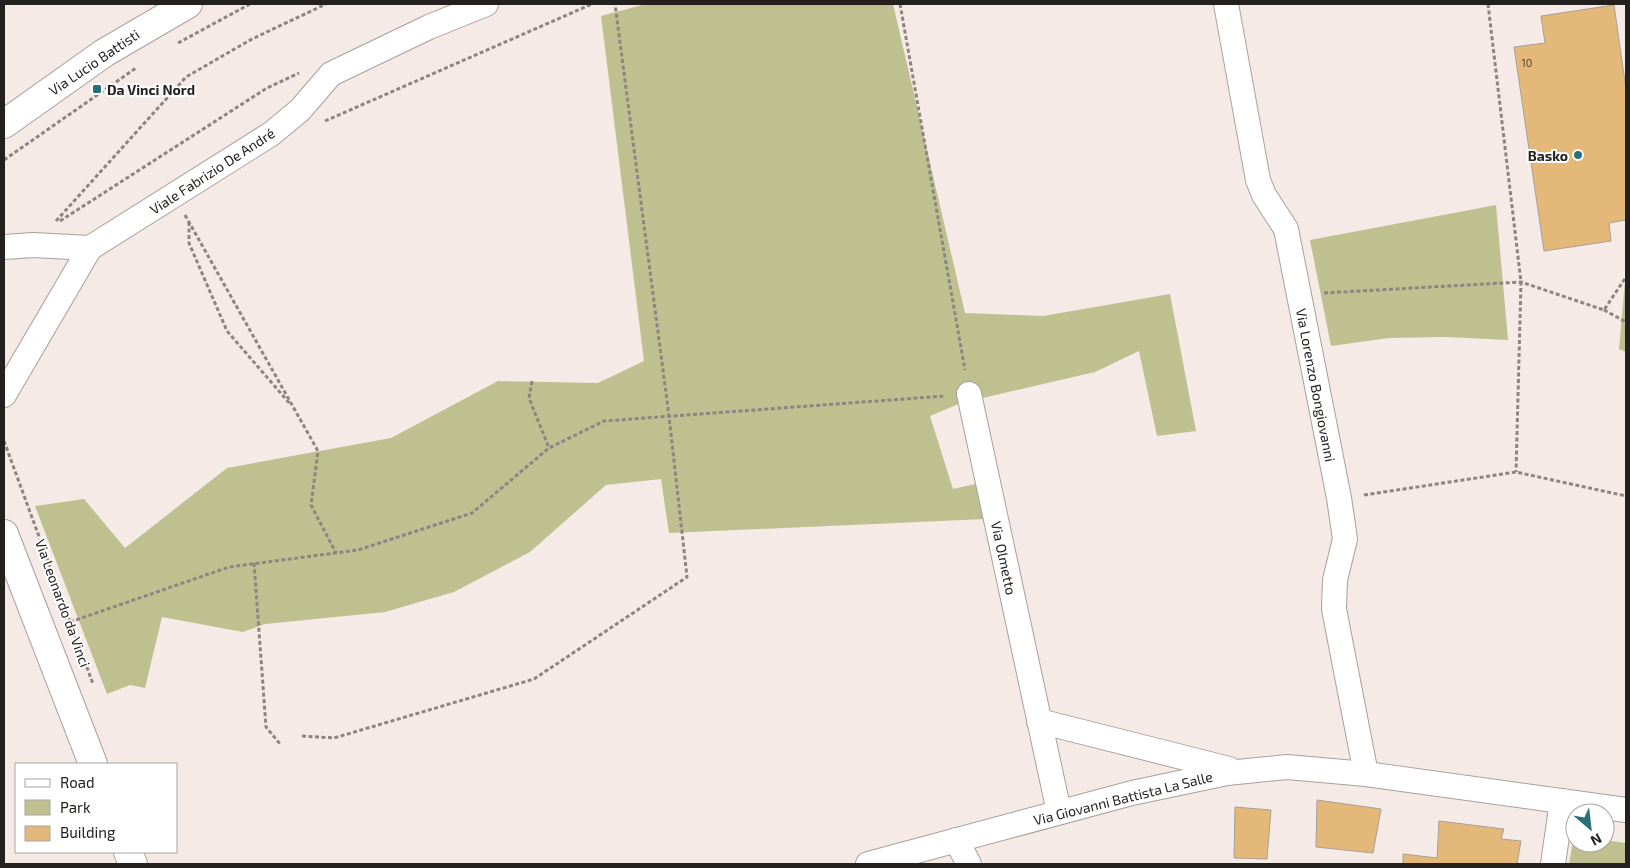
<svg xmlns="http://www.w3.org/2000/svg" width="1630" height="868" viewBox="0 0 1630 868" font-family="'Exo 2',sans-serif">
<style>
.green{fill:#bec090}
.building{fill:#e3b879;stroke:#a7a097}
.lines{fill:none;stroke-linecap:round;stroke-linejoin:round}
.minor-casing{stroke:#aa9f9a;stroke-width:26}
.tertiary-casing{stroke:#aa9f9a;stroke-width:30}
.path{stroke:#8d8582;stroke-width:3;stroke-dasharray:4 2.5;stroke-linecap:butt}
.minor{stroke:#fff;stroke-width:24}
.tertiary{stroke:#fff;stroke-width:28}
.poi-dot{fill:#28707c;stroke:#fff;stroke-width:2}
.labels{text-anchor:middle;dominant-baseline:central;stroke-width:4;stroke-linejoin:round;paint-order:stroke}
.number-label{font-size:11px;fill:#544635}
.street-label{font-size:14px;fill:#24201e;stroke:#fff}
.poi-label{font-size:14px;font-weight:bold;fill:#24201e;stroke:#fff;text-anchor:start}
</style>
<rect width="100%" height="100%" fill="#f6eae6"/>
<g class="green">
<path d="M 646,4 L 893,4 L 965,313 L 1043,316 L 1170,294 L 1196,431 L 1157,436 L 1139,351 L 1095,372 L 961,403 L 930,416 L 953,489 L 980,483 L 985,519 L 669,533 L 661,479 L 606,485 L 530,552 L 454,592 L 385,612 L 265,624 L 243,632 L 162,617 L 145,688 L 130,685 L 107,694 L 35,506 L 84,499 L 125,548 L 227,468 L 391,438 L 498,381 L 598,383 L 644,361 L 601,16 Z"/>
<path d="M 1496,205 L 1508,340 L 1446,337 L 1389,338 L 1331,346 L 1310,240 Z"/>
<path d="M 1626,270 L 1626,352 L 1619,349 Z"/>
<path d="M 1574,836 L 1575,843 L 1605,843 L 1605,840 L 1626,843 L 1626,864 L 1569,864 Z"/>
</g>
<g class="building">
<path d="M 1614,5 L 1626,89 L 1626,220 L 1609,223 L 1611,241 L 1544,251 L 1514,47 L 1545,43 L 1541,16 Z"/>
<path d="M 1317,800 L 1381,809 L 1373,853 L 1316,847 Z"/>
<path d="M 1235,807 L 1271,810 L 1267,859 L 1234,858 Z"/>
<path d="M 1439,821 L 1504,829 L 1501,839 L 1521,841 L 1517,864 L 1403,864 L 1403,854 L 1437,858 Z"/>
</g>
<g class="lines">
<defs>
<g id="minor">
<path d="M 1226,4 L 1258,180 L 1264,195 L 1286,229 L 1339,498 L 1345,539 L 1335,580 L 1334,609 L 1366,774"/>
<path d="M 4,247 L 33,245 L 90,248 L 271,134 L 300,110 L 331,74 L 429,27 L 486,4"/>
<path d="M 969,394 L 1059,812"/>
<path d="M 4,395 L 90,248"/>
<path d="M 1039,721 L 1229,769"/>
<path d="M 956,840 L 969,864"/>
<path d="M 868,864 L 1132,793 L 1227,773 L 1287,767 L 1366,774 L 1626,810"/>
<path d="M 1553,864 L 1562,801"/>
</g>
<g id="tertiary">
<path d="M 4,124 L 104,53 L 188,4"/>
<path d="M 4,534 L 93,764"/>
<path d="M 128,852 L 133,864"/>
</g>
</defs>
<use href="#minor" class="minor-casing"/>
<use href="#tertiary" class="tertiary-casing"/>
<g class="path">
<path d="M 900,4 L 965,370"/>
<path d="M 1488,4 L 1521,282 L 1516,472"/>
<path d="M 178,43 L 250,4"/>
<path d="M 325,121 L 592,4"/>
<path d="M 4,160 L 136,68"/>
<path d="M 185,215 L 318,451 L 311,505 L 336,553"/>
<path d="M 56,221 L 186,77 L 252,39 L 326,4"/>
<path d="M 60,221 L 267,88 L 299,73"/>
<path d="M 189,222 L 189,243 L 227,331 L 291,405"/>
<path d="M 1324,293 L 1521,282 L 1604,310 L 1626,277"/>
<path d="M 1604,310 L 1626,322"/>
<path d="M 532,381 L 529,398 L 549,448"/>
<path d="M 4,441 L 93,684"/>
<path d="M 1364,495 L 1516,472 L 1626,496"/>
<path d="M 254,563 L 266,727 L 280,744"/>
<path d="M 70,622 L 229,567 L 358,550 L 472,513 L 549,448 L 604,421 L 945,396"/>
<path d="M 302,736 L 334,738 L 534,679 L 687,577 L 669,416 L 615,4"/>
</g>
<use href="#minor" class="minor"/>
<use href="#tertiary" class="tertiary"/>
</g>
<g class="poi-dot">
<rect x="92" y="84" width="10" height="10" rx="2.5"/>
<circle cx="1578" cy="155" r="5"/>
</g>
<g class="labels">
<g class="number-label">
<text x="1527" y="62">10</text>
</g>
<g class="street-label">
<text transform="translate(94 62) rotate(-34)">Via Lucio Battisti</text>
<text transform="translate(212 171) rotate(-33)">Viale Fabrizio De André</text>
<text transform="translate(1316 385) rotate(79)">Via Lorenzo Bongiovanni</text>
<text transform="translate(1004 558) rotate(78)">Via Olmetto</text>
<text transform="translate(63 603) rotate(70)">Via Leonardo da Vinci</text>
<text transform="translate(1123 798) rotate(-14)">Via Giovanni Battista La Salle</text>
</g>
<g class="poi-label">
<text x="107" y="89">Da Vinci Nord</text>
<text x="1568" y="155" text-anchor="end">Basko</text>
</g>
</g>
<rect width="1630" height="868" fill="none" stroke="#24201e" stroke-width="10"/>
<rect x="15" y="763" width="162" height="90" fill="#ffffff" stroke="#a7a6a5"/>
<rect x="25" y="779" width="25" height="8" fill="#ffffff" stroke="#a7a6a5"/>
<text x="60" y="788" font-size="15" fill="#24201e">Road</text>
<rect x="25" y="800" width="25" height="15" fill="#bec090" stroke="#a7a6a5"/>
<text x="60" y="813" font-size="15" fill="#24201e">Park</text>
<rect x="25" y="826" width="25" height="15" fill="#e3b879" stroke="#a7a6a5"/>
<text x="60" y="838" font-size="15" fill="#24201e">Building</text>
<g transform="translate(1590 828) rotate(152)"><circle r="24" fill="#ffffff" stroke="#a7a6a5"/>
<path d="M0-4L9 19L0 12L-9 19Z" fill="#28707c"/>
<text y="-8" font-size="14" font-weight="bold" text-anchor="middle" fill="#24201e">N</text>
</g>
</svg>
